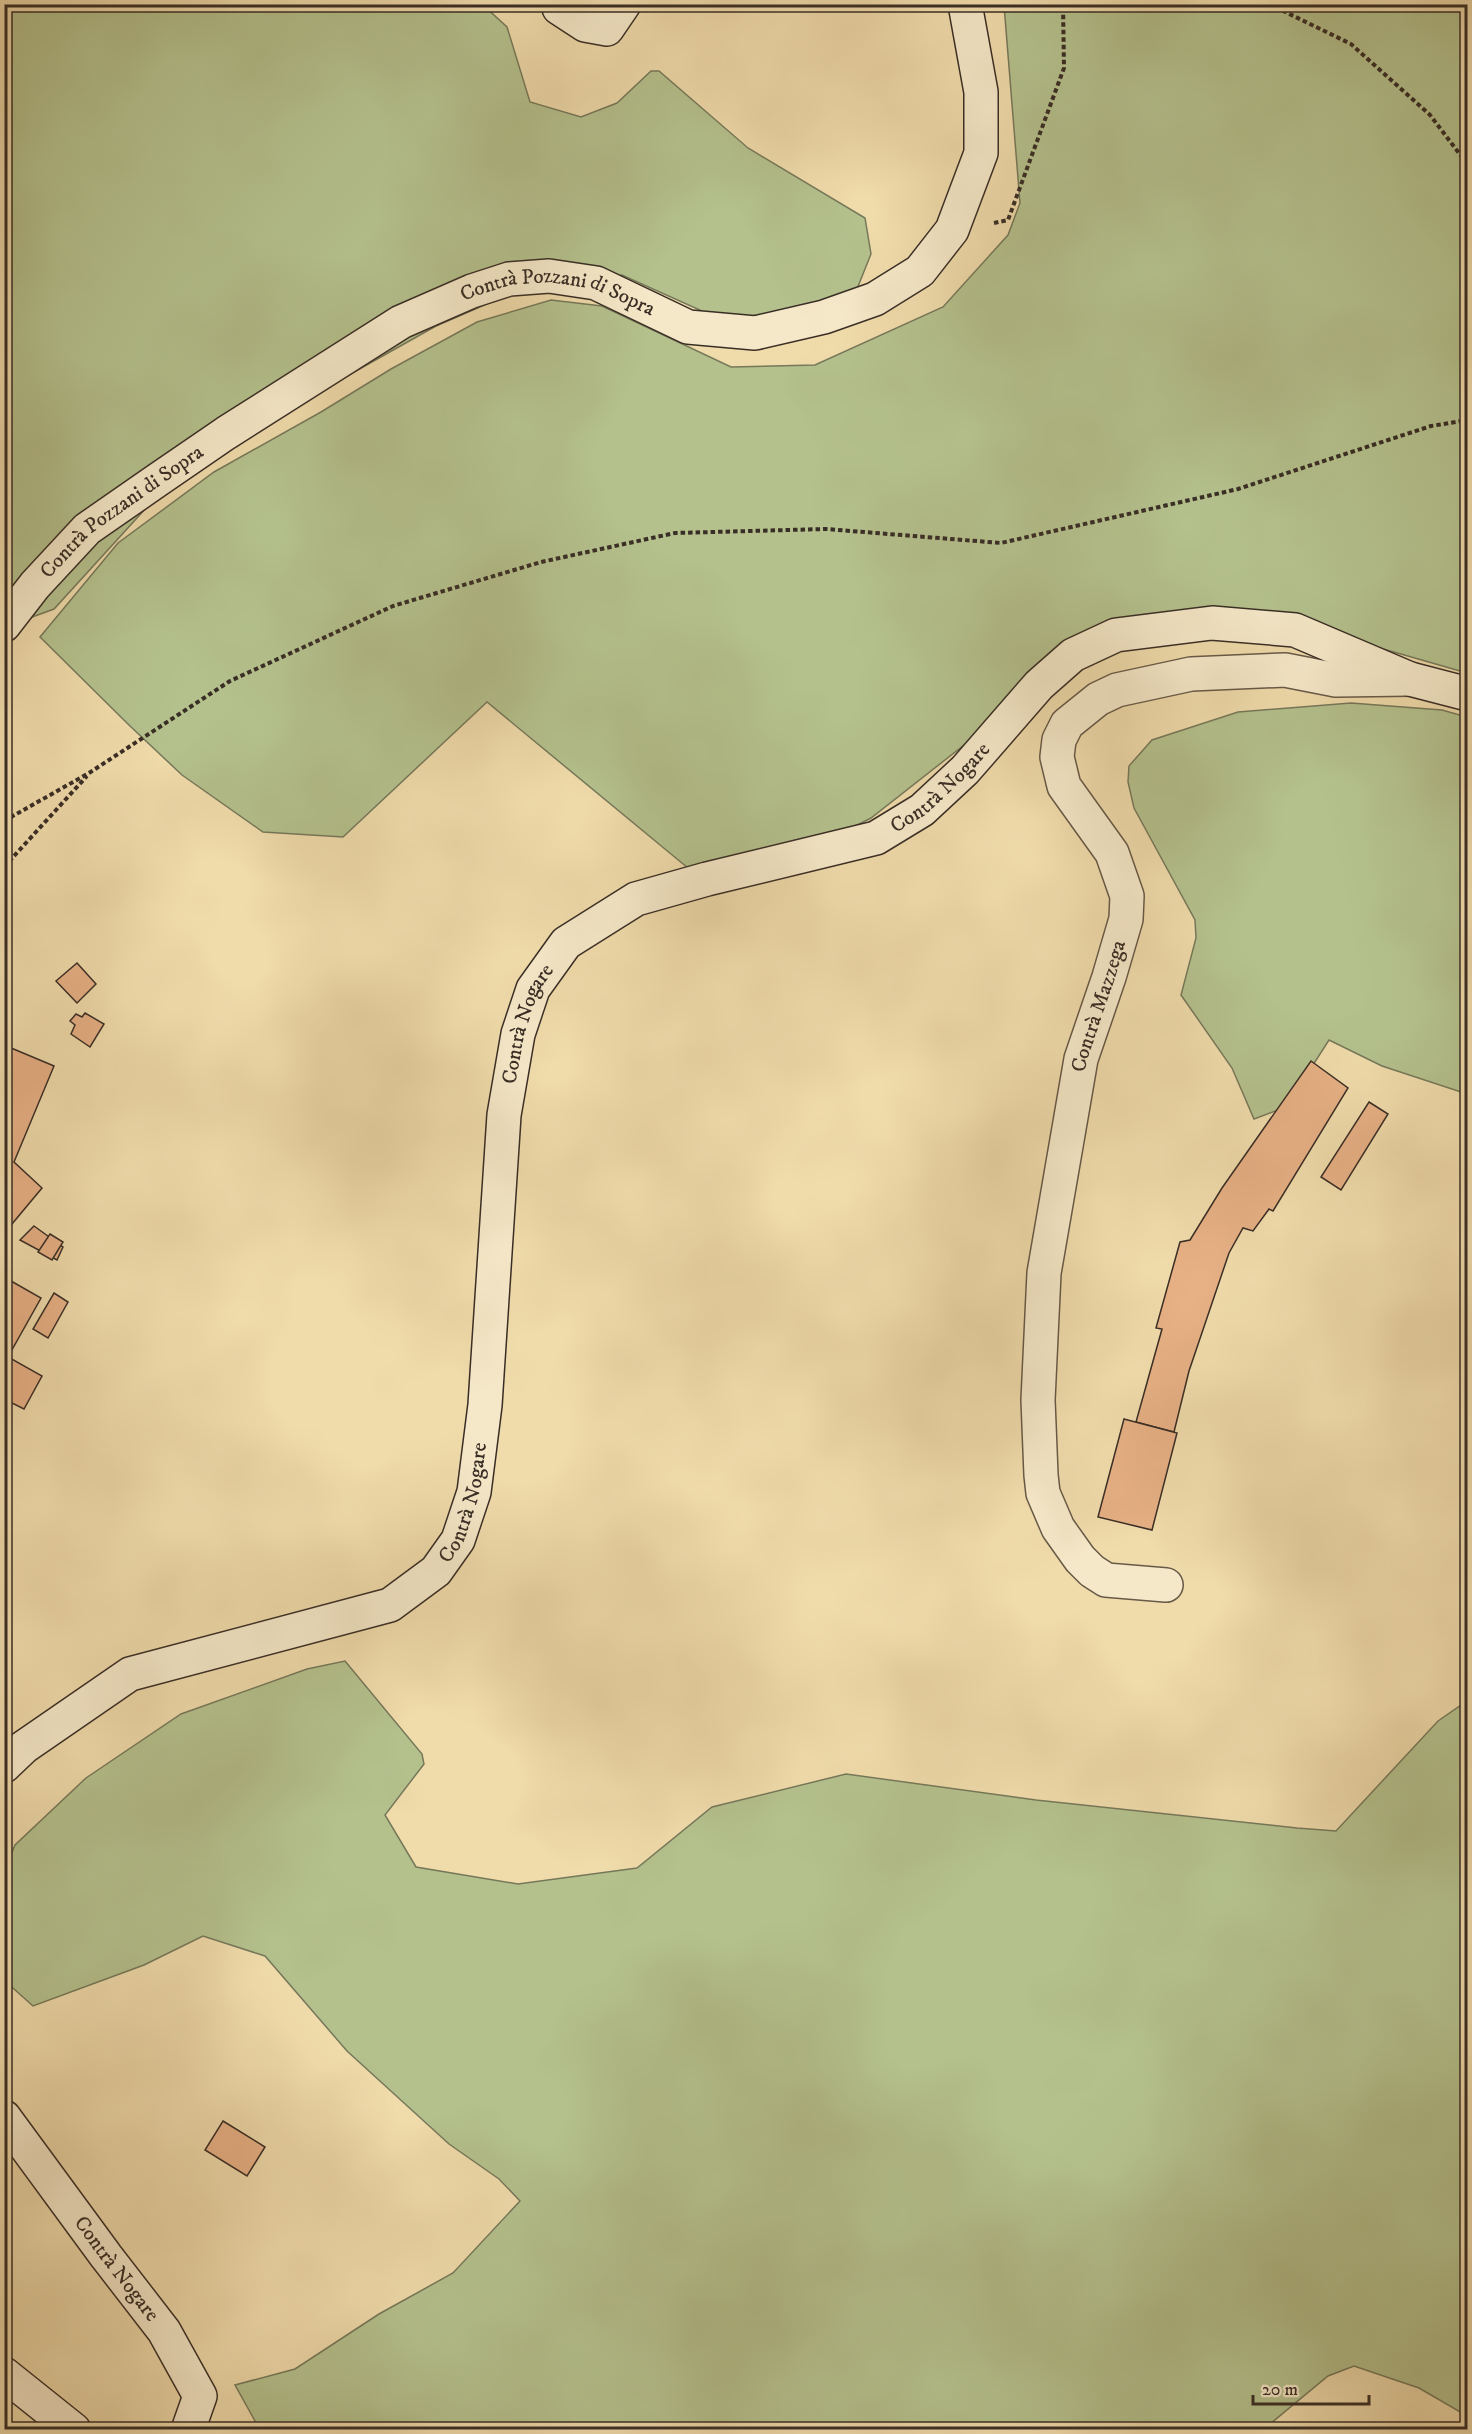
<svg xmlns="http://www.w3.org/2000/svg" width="1472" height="2434" viewBox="0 0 1472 2434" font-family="'IM FELL DW Pica',serif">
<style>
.green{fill:#b4c18d;stroke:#76785a;stroke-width:1.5}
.building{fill:#e7b085;stroke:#392e26;stroke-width:1.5}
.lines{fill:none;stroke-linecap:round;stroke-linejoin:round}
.street-casing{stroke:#675947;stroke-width:36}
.secondary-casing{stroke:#392e26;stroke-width:36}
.path{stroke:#392e26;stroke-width:4;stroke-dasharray:4.5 3;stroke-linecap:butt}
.street{stroke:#f5e8c8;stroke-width:33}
.secondary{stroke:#f5e8c8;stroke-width:33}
.labels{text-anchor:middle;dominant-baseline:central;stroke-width:6;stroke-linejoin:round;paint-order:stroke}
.street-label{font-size:21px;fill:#392e26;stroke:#f5e8c8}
</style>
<rect width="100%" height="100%" fill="#f0dbab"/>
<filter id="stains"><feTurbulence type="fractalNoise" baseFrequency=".00333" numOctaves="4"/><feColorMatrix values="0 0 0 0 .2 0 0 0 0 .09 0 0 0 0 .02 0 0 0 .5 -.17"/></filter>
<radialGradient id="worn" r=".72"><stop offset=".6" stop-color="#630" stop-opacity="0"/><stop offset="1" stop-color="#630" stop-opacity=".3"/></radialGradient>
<g class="green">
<path d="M 4,5 L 483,5 L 507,27 L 530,102 L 581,117 L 617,103 L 651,71 L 659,71 L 748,148 L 865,218 L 871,254 L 851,304 L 818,327 L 713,316 L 622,275 L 519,290 L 436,326 L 290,408 L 147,507 L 54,609 L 5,627 Z"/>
<path d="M 1004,5 L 1467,5 L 1467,673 L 1265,615 L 1129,623 L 973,738 L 871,818 L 832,838 L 694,873 L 487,702 L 343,837 L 263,832 L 182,775 L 130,726 L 40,637 L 118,543 L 214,472 L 321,412 L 391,369 L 477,322 L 551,300 L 602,306 L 731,367 L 815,365 L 943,307 L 1008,235 L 1020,203 Z"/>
<path d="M 1351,703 L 1442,710 L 1467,717 L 1467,1094 L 1382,1066 L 1329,1040 L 1286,1107 L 1254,1119 L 1232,1068 L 1181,995 L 1196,938 L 1195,920 L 1134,808 L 1128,782 L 1129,766 L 1152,740 L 1238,712 Z"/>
<path d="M 345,1661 L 422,1754 L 424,1764 L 385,1815 L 416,1867 L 518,1884 L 637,1868 L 712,1807 L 846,1774 L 1036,1800 L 1297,1828 L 1336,1831 L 1438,1721 L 1467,1701 L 1467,2416 L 1419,2388 L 1354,2366 L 1328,2376 L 1264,2429 L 256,2429 L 255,2421 L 235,2385 L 295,2369 L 379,2314 L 453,2273 L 520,2201 L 499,2179 L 449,2144 L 347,2051 L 265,1956 L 203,1936 L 144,1965 L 33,2006 L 5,1981 L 5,1869 L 15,1845 L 86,1778 L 181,1714 L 307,1669 Z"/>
</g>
<g class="building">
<path d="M 77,963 L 96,984 L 77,1003 L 56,981 Z"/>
<path d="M 85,1013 L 104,1024 L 90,1047 L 71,1034 L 75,1025 L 70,1021 L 76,1014 L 82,1017 Z"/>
<path d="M 4,1045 L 54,1066 L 14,1162 L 42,1188 L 7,1230 L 4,1236 Z"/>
<path d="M 1311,1061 L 1348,1088 L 1273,1211 L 1269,1209 L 1253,1231 L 1243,1228 L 1229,1253 L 1189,1371 L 1174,1432 L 1136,1422 L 1162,1329 L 1156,1328 L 1180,1242 L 1190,1240 L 1222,1188 Z"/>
<path d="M 1369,1102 L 1388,1114 L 1341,1190 L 1321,1177 Z"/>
<path d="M 34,1226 L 63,1247 L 57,1260 L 20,1240 Z"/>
<path d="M 50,1234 L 63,1242 L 52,1260 L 38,1252 Z"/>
<path d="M 4,1277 L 41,1298 L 8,1357 L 42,1376 L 24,1409 L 4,1399 Z"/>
<path d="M 54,1293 L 68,1302 L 48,1338 L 33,1329 Z"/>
<path d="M 1124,1419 L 1177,1433 L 1152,1530 L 1098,1517 Z"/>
<path d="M 223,2121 L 265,2147 L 247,2176 L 205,2150 Z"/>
</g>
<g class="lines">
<defs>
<g id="street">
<path id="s1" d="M 1166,1585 L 1106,1580 L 1092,1571 L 1080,1559 L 1058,1528 L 1043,1493 L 1041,1475 L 1038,1400 L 1044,1273 L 1081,1059 L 1109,977 L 1126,919 L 1127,896 L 1112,853 L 1064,786 L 1057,757 L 1059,740 L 1067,724 L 1098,699 L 1117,690 L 1191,674 L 1285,670 L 1336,680 L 1410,679"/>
</g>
<g id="secondary">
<path d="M 558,4 L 559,8 L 585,25 L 607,29 L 624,4"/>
<path id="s2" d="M 4,625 L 35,585 L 87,529 L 156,481 L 226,433 L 401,322 L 472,291 L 509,279 L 549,276 L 596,283 L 688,327 L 755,333 L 824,317 L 875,299 L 920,271 L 952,230 L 981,153 L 981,92 L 965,4"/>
<path id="s3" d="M 4,1766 L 24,1747 L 130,1674 L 390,1605 L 436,1571 L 458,1540 L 474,1492 L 485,1405 L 504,1115 L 518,1034 L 533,989 L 566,943 L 636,899 L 707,879 L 876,838 L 922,810 L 965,770 L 1039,685 L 1073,655 L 1116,635 L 1212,623 L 1295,630 L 1410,679 L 1468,694"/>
<path id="s4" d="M 4,2117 L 106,2256 L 164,2331 L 200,2396 L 188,2430"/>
<path d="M 4,2374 L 74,2430"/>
</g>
</defs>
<use href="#street" class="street-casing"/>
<use href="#secondary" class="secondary-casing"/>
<g class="path">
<path d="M 1269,4 L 1351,44 L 1430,115 L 1468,165"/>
<path d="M 994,223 L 1008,220 L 1064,68 L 1063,4"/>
<path d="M 4,821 L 89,773 L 230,681 L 393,606 L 541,562 L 675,533 L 826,529 L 1001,543 L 1238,489 L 1431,426 L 1468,420"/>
<path d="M 4,867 L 87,776"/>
</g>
<use href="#street" class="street"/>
<use href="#secondary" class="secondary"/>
</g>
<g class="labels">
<g class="street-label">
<text stroke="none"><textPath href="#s2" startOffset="670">Contrà Pozzani di Sopra</textPath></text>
<text stroke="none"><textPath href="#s2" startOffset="165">Contrà Pozzani di Sopra</textPath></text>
<text stroke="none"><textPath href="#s3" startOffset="1548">Contrà Nogare</textPath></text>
<text stroke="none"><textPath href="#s1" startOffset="663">Contrà Mazzega</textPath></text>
<text stroke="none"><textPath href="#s3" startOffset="1044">Contrà Nogare</textPath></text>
<text stroke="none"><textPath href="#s3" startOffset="558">Contrà Nogare</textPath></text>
<text stroke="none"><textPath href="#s4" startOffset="189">Contrà Nogare</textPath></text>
</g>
</g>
<rect width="1472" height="2434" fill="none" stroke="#f0dbab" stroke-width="24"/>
<rect x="6" y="6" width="1460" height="2422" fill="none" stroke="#392e26" stroke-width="3"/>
<rect x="12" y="12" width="1448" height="2410" fill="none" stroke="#392e26" stroke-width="1.5"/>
<path d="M1253 2395v9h116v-9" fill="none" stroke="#392e26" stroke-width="3"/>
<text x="1262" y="2395" font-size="18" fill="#392e26" stroke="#f5e8c8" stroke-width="4.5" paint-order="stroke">20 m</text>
<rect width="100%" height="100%" filter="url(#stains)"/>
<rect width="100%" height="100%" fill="url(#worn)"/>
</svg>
